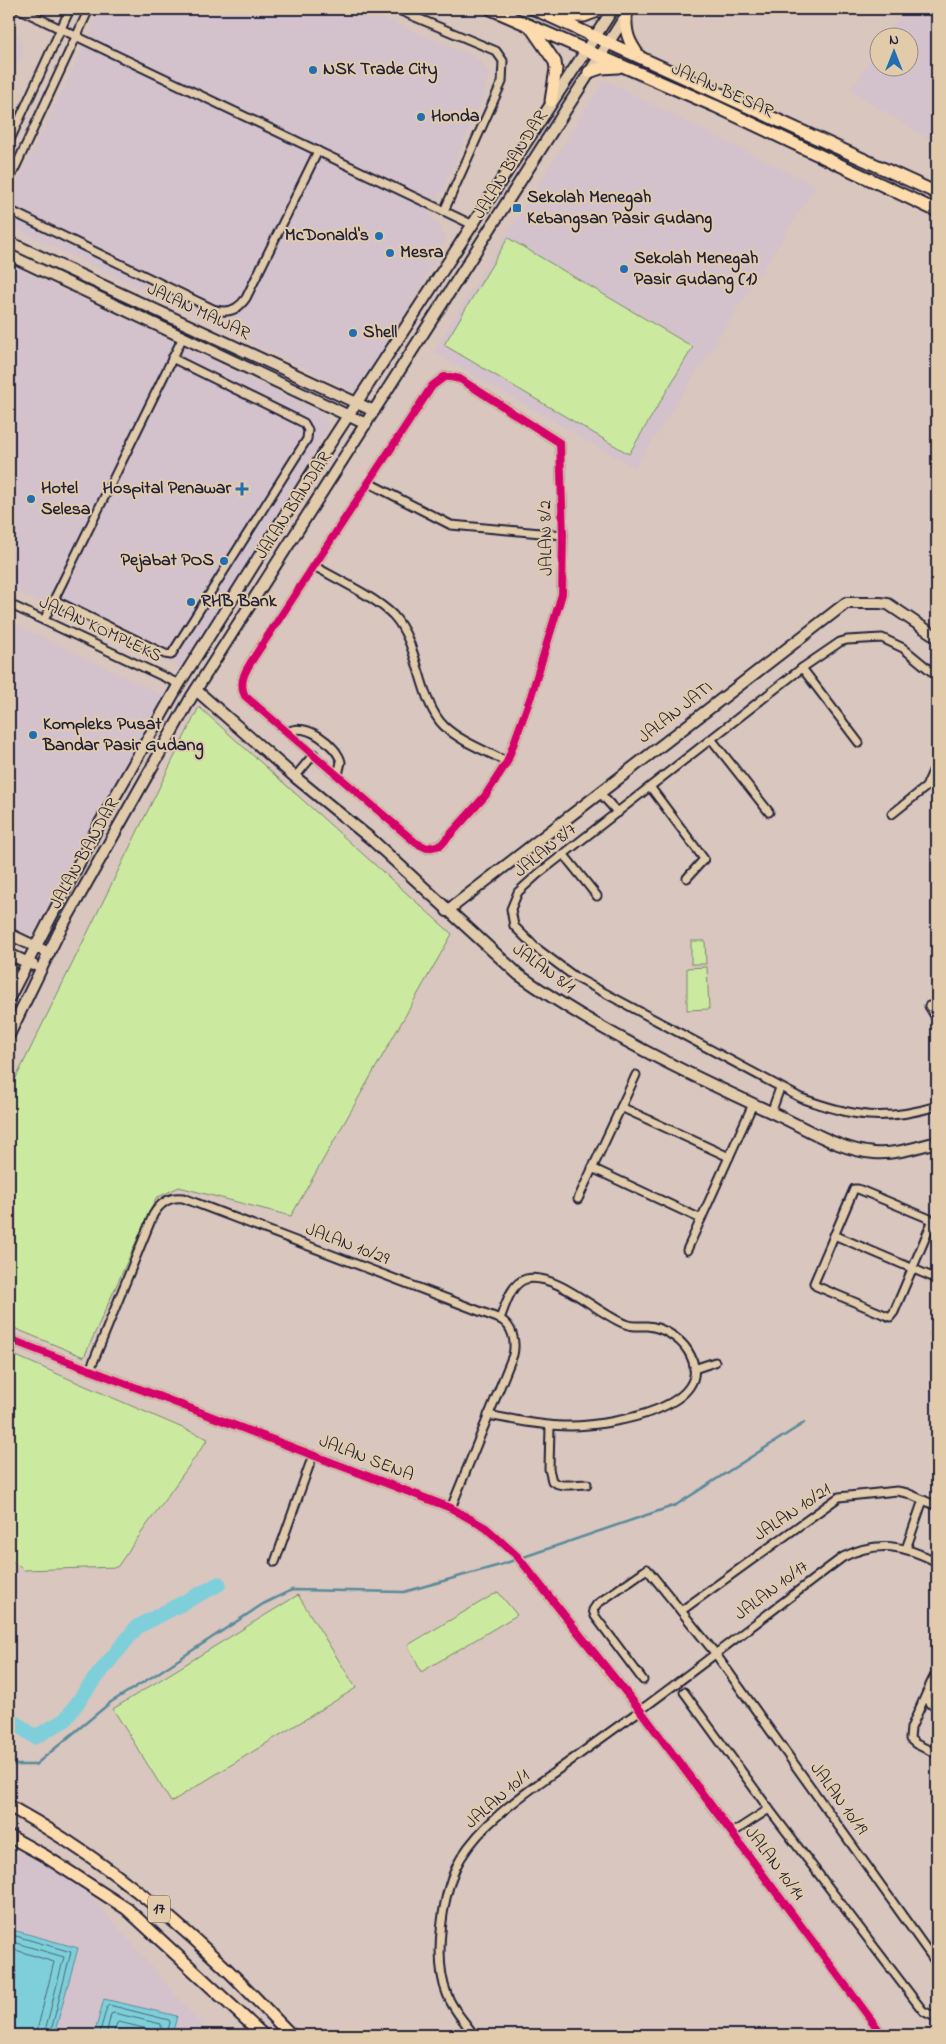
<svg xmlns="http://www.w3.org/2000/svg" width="946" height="2044" viewBox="0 0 946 2044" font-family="'Indie Flower',sans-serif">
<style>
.built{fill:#d3c2cb}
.green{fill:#cce9a0;stroke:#77866e}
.water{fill:#7fcfdb;stroke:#5a8a9b}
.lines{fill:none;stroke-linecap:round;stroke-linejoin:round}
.shore{stroke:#47677b;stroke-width:1}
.stream{stroke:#5a8a9b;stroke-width:2.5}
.river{stroke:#7fcfdb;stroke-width:15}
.street-casing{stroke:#22223b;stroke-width:11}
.secondary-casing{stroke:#22223b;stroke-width:14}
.primary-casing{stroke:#22223b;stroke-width:15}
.street{stroke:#e1cbab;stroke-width:7}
.secondary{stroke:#e1cbab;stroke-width:10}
.primary{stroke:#fedbac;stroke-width:11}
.cycleway-casing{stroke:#e1cbab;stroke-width:11}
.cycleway{stroke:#d6006c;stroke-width:8}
.poi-dot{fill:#1f6fb2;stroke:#e1cbab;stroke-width:2}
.labels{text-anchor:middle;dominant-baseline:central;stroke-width:4;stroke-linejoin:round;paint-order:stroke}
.shield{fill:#e1cbab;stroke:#5b555d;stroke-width:1}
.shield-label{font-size:16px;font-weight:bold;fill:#22223b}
.poi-label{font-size:18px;font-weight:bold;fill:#22223b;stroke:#e1cbab;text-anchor:start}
.street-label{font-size:18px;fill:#22223b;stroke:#e1cbab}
</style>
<rect width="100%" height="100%" fill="#d9c6be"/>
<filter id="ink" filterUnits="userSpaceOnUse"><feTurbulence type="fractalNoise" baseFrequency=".02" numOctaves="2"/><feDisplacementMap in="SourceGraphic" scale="10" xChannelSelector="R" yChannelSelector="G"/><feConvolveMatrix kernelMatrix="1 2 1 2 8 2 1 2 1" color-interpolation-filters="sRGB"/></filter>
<g filter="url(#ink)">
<g class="built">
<path d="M 100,9 L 362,9 L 479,59 L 489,75 L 478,108 L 444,187 L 428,215 L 442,228 L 446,240 L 409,308 L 355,393 L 11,226 L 15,187 L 82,51 Z"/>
<path d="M 904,9 L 937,9 L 937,144 L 851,91 L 878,49 L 878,68 L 908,68 L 908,38 L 886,37 Z"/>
<path d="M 9,31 L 19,36 L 24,52 L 9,83 Z"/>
<path d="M 604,80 L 816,186 L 635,468 L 433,352 Z"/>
<path d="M 9,264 L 319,411 L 327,420 L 327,429 L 265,540 L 181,668 L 9,588 Z"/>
<path d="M 9,621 L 164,696 L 94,820 L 33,934 L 21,938 L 9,932 Z"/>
<path d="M 9,1849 L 73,1875 L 210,2035 L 9,2035 Z"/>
</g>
<g class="green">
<path d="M 508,238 L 693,347 L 629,454 L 444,345 Z"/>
<path d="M 199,707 L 452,934 L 291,1216 L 179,1187 L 156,1198 L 84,1357 L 9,1326 L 9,1092 Z"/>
<path d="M 691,941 L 705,941 L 706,964 L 691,964 Z"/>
<path d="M 707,967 L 709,1009 L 687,1010 L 687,968 Z"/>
<path d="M 9,1353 L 208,1439 L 117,1567 L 24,1570 L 9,1559 Z"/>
<path d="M 498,1592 L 517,1615 L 421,1672 L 408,1645 Z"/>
<path d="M 298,1595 L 356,1688 L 171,1802 L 113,1709 Z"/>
</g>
<g class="water">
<path d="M 9,1929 L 78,1948 L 54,2035 L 18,2035 L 9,2033 Z"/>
<path d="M 104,1999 L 177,2016 L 172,2035 L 94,2035 Z"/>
</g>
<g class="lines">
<g class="shore">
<path d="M 9,1934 L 71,1952 L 50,2035"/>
<path d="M 9,1941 L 64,1957 L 44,2035"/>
<path d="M 9,1948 L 54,1962 L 36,2035"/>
<path d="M 99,2035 L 107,2007 L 109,2005 L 169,2020 L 170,2022 L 167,2035"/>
<path d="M 106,2035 L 111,2014 L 114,2013 L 161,2024 L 161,2035"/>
<path d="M 113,2035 L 117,2023 L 119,2022 L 152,2030 L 154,2035"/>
</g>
<path class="stream" d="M 9,1761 L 15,1765 L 35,1765 L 111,1702 L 155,1675 L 263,1604 L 292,1590 L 404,1592 L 500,1565 L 676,1505 L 804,1423"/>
<path class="river" d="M 9,1718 L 35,1737 L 65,1720 L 93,1681 L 137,1627 L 219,1584"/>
<defs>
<g id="street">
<path d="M 19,9 L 471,224"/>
<path d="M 396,9 L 496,51 L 503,61 L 502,82 L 444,211"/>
<path d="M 9,142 L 70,9"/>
<path d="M 9,181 L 89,9"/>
<path d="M 9,210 L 213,309 C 227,314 238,310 246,298 L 318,151"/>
<path d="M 444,377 L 451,377 L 460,379 L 560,443 L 563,535 L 562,594 L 531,696 L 507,762 L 485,796 L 441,845 L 427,848 L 416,843 L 245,696 C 236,679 251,663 260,648 L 432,386 Z"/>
<path d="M 369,483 L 451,525 L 563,535"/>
<path d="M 314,566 C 337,579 375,597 393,615 C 420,644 418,700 444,726 C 461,742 487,751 507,762"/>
<path d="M 54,600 L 165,654 L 171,655 L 307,439 L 308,430 L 304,423 L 172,358"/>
<path d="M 9,604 L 179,684"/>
<path d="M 44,620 L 183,337"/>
<path d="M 802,668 L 859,743"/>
<path d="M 937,676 L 903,648 L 882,638 L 847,640 L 840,642 L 802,668 L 538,874 L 518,892 L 511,909 L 514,926 L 535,947 L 575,977 L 801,1098 C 853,1117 884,1122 937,1106"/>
<path d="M 288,732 C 305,721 337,745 341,762 L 338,775"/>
<path d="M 712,740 L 769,812"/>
<path d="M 295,777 L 314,754"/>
<path d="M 651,788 L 704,859 L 687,878"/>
<path d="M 600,793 L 618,813"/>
<path d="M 892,814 L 926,787 L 937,762"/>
<path d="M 564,855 L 597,896"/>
<path d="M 929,1006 L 937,1019"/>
<path d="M 621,1107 L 729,1157"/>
<path d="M 771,1113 L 780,1088"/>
<path d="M 592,1168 L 701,1219"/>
<path d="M 854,1189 L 858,1189 L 930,1219 L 932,1222 L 894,1312 L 890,1317 L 816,1286 L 814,1283 Z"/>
<path d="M 578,1199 L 636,1075"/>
<path d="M 834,1235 L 937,1279"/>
<path d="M 687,1250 L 753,1104"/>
<path d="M 935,1334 L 937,1335"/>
<path d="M 9,1339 L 451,1508 L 486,1528 L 517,1556 L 640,1710 L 881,2033 L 885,2035"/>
<path d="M 694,1369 L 715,1362"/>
<path d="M 90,1370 L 153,1215 C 160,1203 169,1196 183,1198 L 500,1319 C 513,1326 516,1342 513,1355 L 451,1508"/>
<path d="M 488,1415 C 515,1420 543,1426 571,1426 C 606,1426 723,1408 688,1351 C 680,1338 662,1327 647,1326 C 640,1326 632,1327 625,1324 C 598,1314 556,1272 526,1279 C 511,1283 505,1306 500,1319"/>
<path d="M 550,1426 L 549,1469 L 552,1481 C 561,1488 576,1484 587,1484"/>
<path d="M 906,1549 L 923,1500"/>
<path d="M 275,1562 L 313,1455"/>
<path d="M 681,1611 L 839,1497 L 897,1491 L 907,1493 L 937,1506"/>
<path d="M 937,1671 L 930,1685 L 926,1697 L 931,1704 L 937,1707"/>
<path d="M 643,1680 L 595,1616 L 593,1610 L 597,1604 L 647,1569 L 715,1653 L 937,1964"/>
<path d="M 684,1692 L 769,1809 L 923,2011 L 937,2018"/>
<path d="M 927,1692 L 911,1728 L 910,1739 L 916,1744 L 937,1754"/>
<path d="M 732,1833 L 769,1809"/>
<path d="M 474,2035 C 465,2022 452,2009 447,1994 C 433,1959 442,1890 461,1858 C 482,1824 517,1799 549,1776 C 579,1755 608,1733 638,1712 C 707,1661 775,1608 843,1557 C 878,1540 904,1545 937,1562"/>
</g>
<g id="secondary">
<path d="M 9,242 L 374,411"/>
<path d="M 9,255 L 366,424"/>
<path d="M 196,690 L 295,777 L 371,839 L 519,975 C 600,1032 690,1075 779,1116 C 809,1130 840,1150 874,1153 C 895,1155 917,1147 937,1142"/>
<path d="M 447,911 L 846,603 L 880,603 L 888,604 L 937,637"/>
<path d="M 9,934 L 49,953"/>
<path d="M 9,954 L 33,965"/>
<path d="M 9,961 L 11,973 L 10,993"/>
<path d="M 9,998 L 100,823 L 179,684 L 329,445 L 613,9"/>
<path d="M 9,1035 L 59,932 L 192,696 L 630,9"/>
</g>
<g id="primary">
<path d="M 491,9 L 715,106 L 937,211"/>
<path d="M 534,9 L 937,193"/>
<path d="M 626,14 C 625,32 628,41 639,56"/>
<path d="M 557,17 L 584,16 L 603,9"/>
<path d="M 530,26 L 555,62 L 556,69 L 551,101"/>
<path d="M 589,72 L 601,68 L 618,67"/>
<path d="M 9,1806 C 85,1848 156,1902 219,1962 C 244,1985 267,2011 291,2035"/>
<path d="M 9,1836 L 45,1856 L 127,1909 L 263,2035"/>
</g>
</defs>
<use href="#street" class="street-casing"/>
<use href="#secondary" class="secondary-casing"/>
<use href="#primary" class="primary-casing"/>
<use href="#street" class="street"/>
<use href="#secondary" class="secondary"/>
<use href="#primary" class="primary"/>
<defs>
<g id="cycleway">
<path d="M 444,377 L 451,377 L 460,379 L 560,443 L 563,535 L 562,594 L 531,696 L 507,762 L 485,796 L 441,845 L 427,848 L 416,843 L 245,696 C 236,679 251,663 260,648 L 432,386 Z"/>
<path d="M 9,1339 L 451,1508 L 486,1528 L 517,1556 L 640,1710 L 881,2033 L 885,2035"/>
</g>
</defs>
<use href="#cycleway" class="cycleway-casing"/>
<use href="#cycleway" class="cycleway"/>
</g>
</g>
<g class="poi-dot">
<circle cx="313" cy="70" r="5"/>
<circle cx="421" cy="117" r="5"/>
<rect x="512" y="203" width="10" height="10" rx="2.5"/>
<circle cx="379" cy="236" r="5"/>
<circle cx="390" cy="253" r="5"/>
<circle cx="624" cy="269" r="5"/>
<circle cx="353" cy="333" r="5"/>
<path d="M239.5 481.5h5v5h5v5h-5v5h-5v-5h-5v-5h5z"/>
<circle cx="31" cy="499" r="5"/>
<circle cx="224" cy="561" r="5"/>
<circle cx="191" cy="602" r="5"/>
<circle cx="33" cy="735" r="5"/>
</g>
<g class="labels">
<rect class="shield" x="148" y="1895.5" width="22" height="27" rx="4"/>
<g class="shield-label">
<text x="159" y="1909">17</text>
</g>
<g class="poi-label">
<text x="323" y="70">NSK Trade City</text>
<text x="431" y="117">Honda</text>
<text x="527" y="198">Sekolah Menegah<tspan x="527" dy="21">Kebangsan Pasir Gudang</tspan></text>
<text x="369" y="236" text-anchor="end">McDonald's</text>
<text x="400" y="253">Mesra</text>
<text x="634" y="259">Sekolah Menegah<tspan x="634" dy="21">Pasir Gudang (1)</tspan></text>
<text x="363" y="333">Shell</text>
<text x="41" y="489">Hotel<tspan x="41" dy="21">Selesa</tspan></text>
<text x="231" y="489" text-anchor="end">Hospital Penawar</text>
<text x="214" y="561" text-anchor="end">Pejabat POS</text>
<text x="201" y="602">RHB Bank</text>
<text x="43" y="725">Kompleks Pusat<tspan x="43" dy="21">Bandar Pasir Gudang</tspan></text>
</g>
<g class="street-label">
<text transform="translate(722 91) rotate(24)">JALAN BESAR</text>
<text transform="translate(511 165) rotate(-58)">JALAN BANDAR</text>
<text transform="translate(198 312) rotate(25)">JALAN MAWAR</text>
<text transform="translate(294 506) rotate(-57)">JALAN BANDAR</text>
<text transform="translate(547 538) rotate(-91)">JALAN 8/2</text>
<text transform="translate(100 630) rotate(25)">JALAN KOMPLEKS</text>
<text transform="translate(676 713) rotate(-38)">JALAN JATI</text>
<text transform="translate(546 851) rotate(-39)">JALAN 8/7</text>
<text transform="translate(85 854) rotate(-61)">JALAN BANDAR</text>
<text transform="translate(543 969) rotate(36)">JALAN 8/1</text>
<text transform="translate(347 1245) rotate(21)">JALAN 10/29</text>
<text transform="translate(366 1459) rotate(21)">JALAN SENA</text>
<text transform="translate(793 1513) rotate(-34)">JALAN 10/21</text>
<text transform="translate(772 1591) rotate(-37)">JALAN 10/17</text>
<text transform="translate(838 1799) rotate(54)">JALAN 10/19</text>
<text transform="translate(498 1800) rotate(-41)">JALAN 10/1</text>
<text transform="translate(774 1864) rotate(53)">JALAN 10/14</text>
</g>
</g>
<rect width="946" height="2044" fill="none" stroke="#e1cbab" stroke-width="30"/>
<rect x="15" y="15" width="916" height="2014" fill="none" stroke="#22223b" stroke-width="2" filter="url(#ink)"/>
<g transform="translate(894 52)"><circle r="24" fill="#e1cbab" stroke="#95877e"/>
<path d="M0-4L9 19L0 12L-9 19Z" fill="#1f6fb2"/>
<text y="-8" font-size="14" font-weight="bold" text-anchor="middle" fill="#22223b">N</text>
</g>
</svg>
